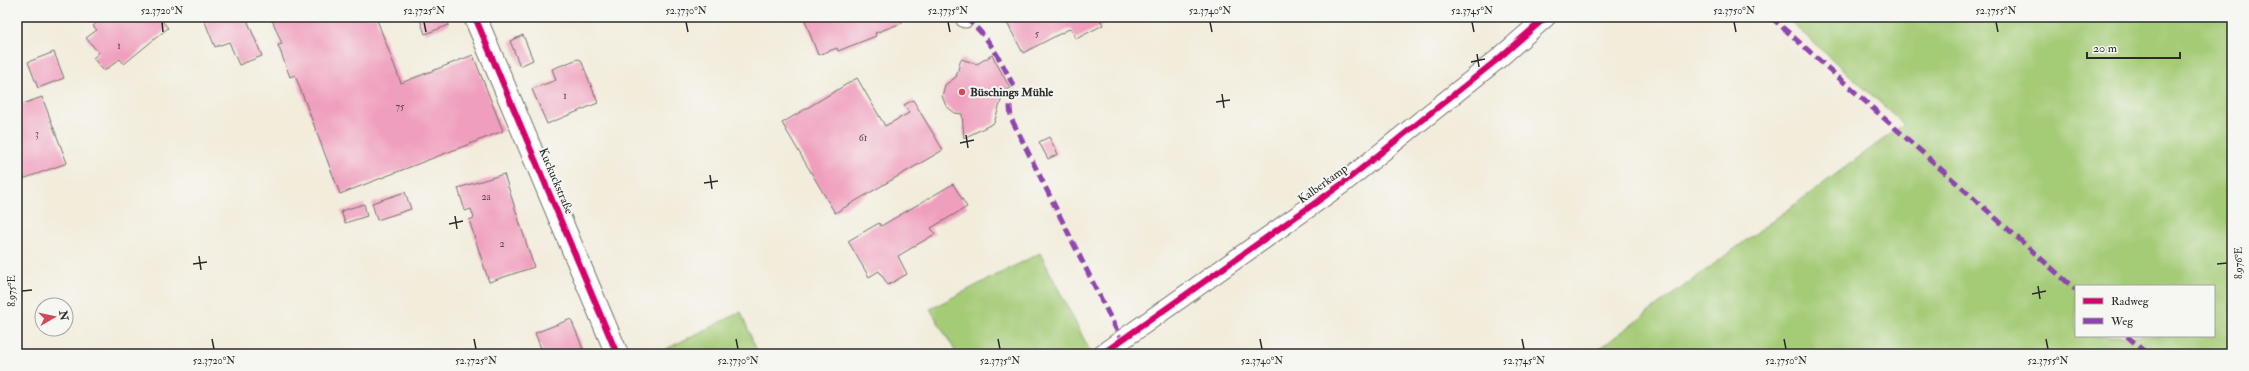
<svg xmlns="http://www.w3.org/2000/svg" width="2249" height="371" viewBox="0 0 2249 371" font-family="'IM FELL Double Pica',serif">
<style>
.green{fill:#a4cb76;stroke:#687b50;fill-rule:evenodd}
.building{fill:#f09ebd}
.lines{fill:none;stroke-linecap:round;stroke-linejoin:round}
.lane-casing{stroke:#716f69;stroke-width:21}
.street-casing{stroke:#716f69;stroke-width:24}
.lane{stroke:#fff;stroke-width:19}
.street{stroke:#fff;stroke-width:22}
.quiet{stroke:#8e44ad;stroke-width:5;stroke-dasharray:10 5;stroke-linecap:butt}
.cycleway-casing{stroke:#f6f6f2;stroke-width:8}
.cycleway{stroke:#d6006c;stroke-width:6}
.ticks{fill:none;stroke:#2b2b2b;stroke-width:1.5}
.poi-dot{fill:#d1495b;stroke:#f6f6f2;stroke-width:1.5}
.labels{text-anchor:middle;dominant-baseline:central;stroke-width:4;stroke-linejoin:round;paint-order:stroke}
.number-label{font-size:10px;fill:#5c4850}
.poi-label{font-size:12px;font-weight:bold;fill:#2b2b2b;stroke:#f6f6f2;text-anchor:start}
.street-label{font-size:12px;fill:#2b2b2b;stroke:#f6f6f2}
.neatline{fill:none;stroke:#2b2b2b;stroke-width:1.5}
.ticks-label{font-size:10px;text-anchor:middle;fill:#2b2b2b}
</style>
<rect width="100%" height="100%" fill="#f6f6f2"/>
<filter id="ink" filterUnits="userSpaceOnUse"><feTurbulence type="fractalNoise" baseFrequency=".025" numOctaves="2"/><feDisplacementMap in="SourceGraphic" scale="8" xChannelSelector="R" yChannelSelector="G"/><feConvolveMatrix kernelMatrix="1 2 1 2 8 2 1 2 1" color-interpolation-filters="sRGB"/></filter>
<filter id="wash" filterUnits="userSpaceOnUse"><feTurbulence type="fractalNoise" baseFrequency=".012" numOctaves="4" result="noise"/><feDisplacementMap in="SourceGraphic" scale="16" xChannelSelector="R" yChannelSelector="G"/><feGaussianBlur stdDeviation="0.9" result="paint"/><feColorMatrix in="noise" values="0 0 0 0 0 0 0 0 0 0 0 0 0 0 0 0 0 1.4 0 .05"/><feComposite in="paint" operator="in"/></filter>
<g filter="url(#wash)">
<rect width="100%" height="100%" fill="#f2ecdb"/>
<g class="green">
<path d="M 1785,17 L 2232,17 L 2232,354 L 1592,354 L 1904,124 ZM 2076,286 L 2214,286 L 2214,336 L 2076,336 Z"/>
<path d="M 1040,253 L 1090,351 L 1086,354 L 957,354 L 930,309 Z"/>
<path d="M 741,312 L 758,354 L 656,354 Z"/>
</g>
<g id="blocks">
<g class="building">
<path d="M 104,17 L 159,17 L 168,28 L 124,64 L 120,59 L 104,71 L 93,58 L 99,53 L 86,38 L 97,30 L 93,26 Z"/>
<path d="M 203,17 L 246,17 L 262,56 L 239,65 L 229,42 L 215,47 Z"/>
<path d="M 271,17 L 376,17 L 401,83 L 473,55 L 503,131 L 340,194 L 295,75 L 290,77 L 278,45 L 282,44 Z"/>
<path d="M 419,17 L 445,17 L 449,25 L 425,34 Z"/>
<path d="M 806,17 L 900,17 L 902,23 L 875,33 L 876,36 L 838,51 L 837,48 L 818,55 L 804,18 Z"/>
<path d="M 1015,17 L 1099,17 L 1103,25 L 1076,39 L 1071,28 L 1023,53 L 1006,21 Z"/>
<path d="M 523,35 L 533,60 L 520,66 L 510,41 Z"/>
<path d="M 54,52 L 64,78 L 38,88 L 28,62 Z"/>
<path d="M 992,55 L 1010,88 L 1004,91 L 994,123 L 964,138 L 962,114 L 955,113 L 946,106 L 942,96 L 945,85 L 956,77 L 961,59 L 977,64 Z"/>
<path d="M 578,59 L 581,60 L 598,103 L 547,124 L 532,89 L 556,80 L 552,69 Z"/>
<path d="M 857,78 L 885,126 L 909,113 L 904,105 L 913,100 L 943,150 L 835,213 L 782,123 Z"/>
<path d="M 42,97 L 67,163 L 23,179 L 17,162 L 17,106 Z"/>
<path d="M 1049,137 L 1058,154 L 1048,159 L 1039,142 Z"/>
<path d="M 504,174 L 534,267 L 489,282 L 469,220 L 474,218 L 471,209 L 465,211 L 458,188 Z"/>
<path d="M 953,184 L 967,207 L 931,228 L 935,234 L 898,256 L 907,274 L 888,285 L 879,271 L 869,277 L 848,241 L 879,223 L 881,226 Z"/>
<path d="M 405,192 L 411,209 L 377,220 L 372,203 Z"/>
<path d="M 364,204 L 367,216 L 345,223 L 341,211 Z"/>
<path d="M 571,319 L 585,354 L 534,354 L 542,351 L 535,333 Z"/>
</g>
</g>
</g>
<g filter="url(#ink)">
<use href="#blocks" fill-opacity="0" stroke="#716f69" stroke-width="1"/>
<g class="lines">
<defs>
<g id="lane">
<path d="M 965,17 L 965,18"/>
<path d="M 1102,354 L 1342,184 L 1498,59 L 1546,17"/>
</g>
<path id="street" d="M 475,17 L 617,354"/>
</defs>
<use href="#lane" class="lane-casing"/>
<use href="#street" class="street-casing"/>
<use href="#lane" class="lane"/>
<use href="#street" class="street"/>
<g class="quiet">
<path d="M 1771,17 L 2076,290"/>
<path d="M 965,18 C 989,35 1002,63 1015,89 L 1010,107 L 1011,118 L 1122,341"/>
<path d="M 2127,336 L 2147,354"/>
</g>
<defs>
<g id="cycleway">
<path d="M 475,17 L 617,354"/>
<path d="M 1102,354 L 1342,184 L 1498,59 L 1546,17"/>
</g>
</defs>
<use href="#cycleway" class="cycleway-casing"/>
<use href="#cycleway" class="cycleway"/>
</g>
</g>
<path class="ticks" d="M 162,22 L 163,32M 424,22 L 426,32M 686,22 L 688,32M 948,22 L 950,32M 1210,22 L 1212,32M 1472,22 L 1474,32M 1734,22 L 1736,32M 1996,22 L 1998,32M 1477,54 L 1479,67M 1471,62 L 1485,59M 1222,94 L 1224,108M 1216,102 L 1230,100M 966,135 L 968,148M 960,143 L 974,140M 710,175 L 712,189M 704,183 L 718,181M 455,216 L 457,229M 449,224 L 463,221M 199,256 L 201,270M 193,264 L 207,262M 2217,264 L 2227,263M 2038,286 L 2040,299M 22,291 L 32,290M 2032,294 L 2046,291M 212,339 L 214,349M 474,339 L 476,349M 736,339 L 738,349M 998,339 L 1000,349M 1260,339 L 1262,349M 1522,339 L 1524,349M 1784,339 L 1786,349M 2046,339 L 2048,349"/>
<circle class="poi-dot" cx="962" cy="92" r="4"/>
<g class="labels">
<g class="number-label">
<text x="1037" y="34">5</text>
<text x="119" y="46">1</text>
<text x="565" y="96">1</text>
<text x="400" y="107">75</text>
<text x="37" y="134">3</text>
<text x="863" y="138">61</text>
<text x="486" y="197">2a</text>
<text x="502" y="244">2</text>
</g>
<g class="poi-label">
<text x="970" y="92">Büschings Mühle</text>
</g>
<g class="street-label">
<text transform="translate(556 181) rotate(67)">Kuckuckstraße</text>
<text transform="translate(1323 184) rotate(-36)">Kalberkamp</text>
</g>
</g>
<rect width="2249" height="371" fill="none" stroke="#f6f6f2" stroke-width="44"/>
<rect x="2075" y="285" width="140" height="52" fill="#f6f6f2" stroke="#a5a5a2"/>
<rect x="2083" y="298" width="20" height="6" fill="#d6006c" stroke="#a5a5a2"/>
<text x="2111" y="305" font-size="12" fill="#2b2b2b">Radweg</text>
<rect x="2083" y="318" width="20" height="6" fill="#8e44ad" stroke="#a5a5a2"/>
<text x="2111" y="325" font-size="12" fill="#2b2b2b">Weg</text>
<g transform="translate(54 317) rotate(81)"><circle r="19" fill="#f6f6f2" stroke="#a5a5a2"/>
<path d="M0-3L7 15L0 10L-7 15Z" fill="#d1495b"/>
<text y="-6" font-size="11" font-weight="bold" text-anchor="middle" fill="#2b2b2b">N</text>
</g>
<path d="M2087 52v6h93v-6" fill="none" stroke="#2b2b2b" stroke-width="2"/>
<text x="2093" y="52" font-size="12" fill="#2b2b2b" stroke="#f6f6f2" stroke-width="3" paint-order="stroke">20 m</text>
<rect x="22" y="22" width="2205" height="327" class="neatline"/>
<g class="ticks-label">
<text x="162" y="14">52.3720°N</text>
<text x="424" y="14">52.3725°N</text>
<text x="686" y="14">52.3730°N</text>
<text x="948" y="14">52.3735°N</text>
<text x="1210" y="14">52.3740°N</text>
<text x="1472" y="14">52.3745°N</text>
<text x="1734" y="14">52.3750°N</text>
<text x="1996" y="14">52.3755°N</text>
<text transform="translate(2238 263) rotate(-90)" y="4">8.976°E</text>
<text transform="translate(11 291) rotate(-90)" y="4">8.975°E</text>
<text x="214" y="364">52.3720°N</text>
<text x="476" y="364">52.3725°N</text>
<text x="738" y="364">52.3730°N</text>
<text x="1000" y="364">52.3735°N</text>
<text x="1262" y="364">52.3740°N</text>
<text x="1524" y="364">52.3745°N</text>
<text x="1786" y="364">52.3750°N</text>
<text x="2048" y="364">52.3755°N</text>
</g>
</svg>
